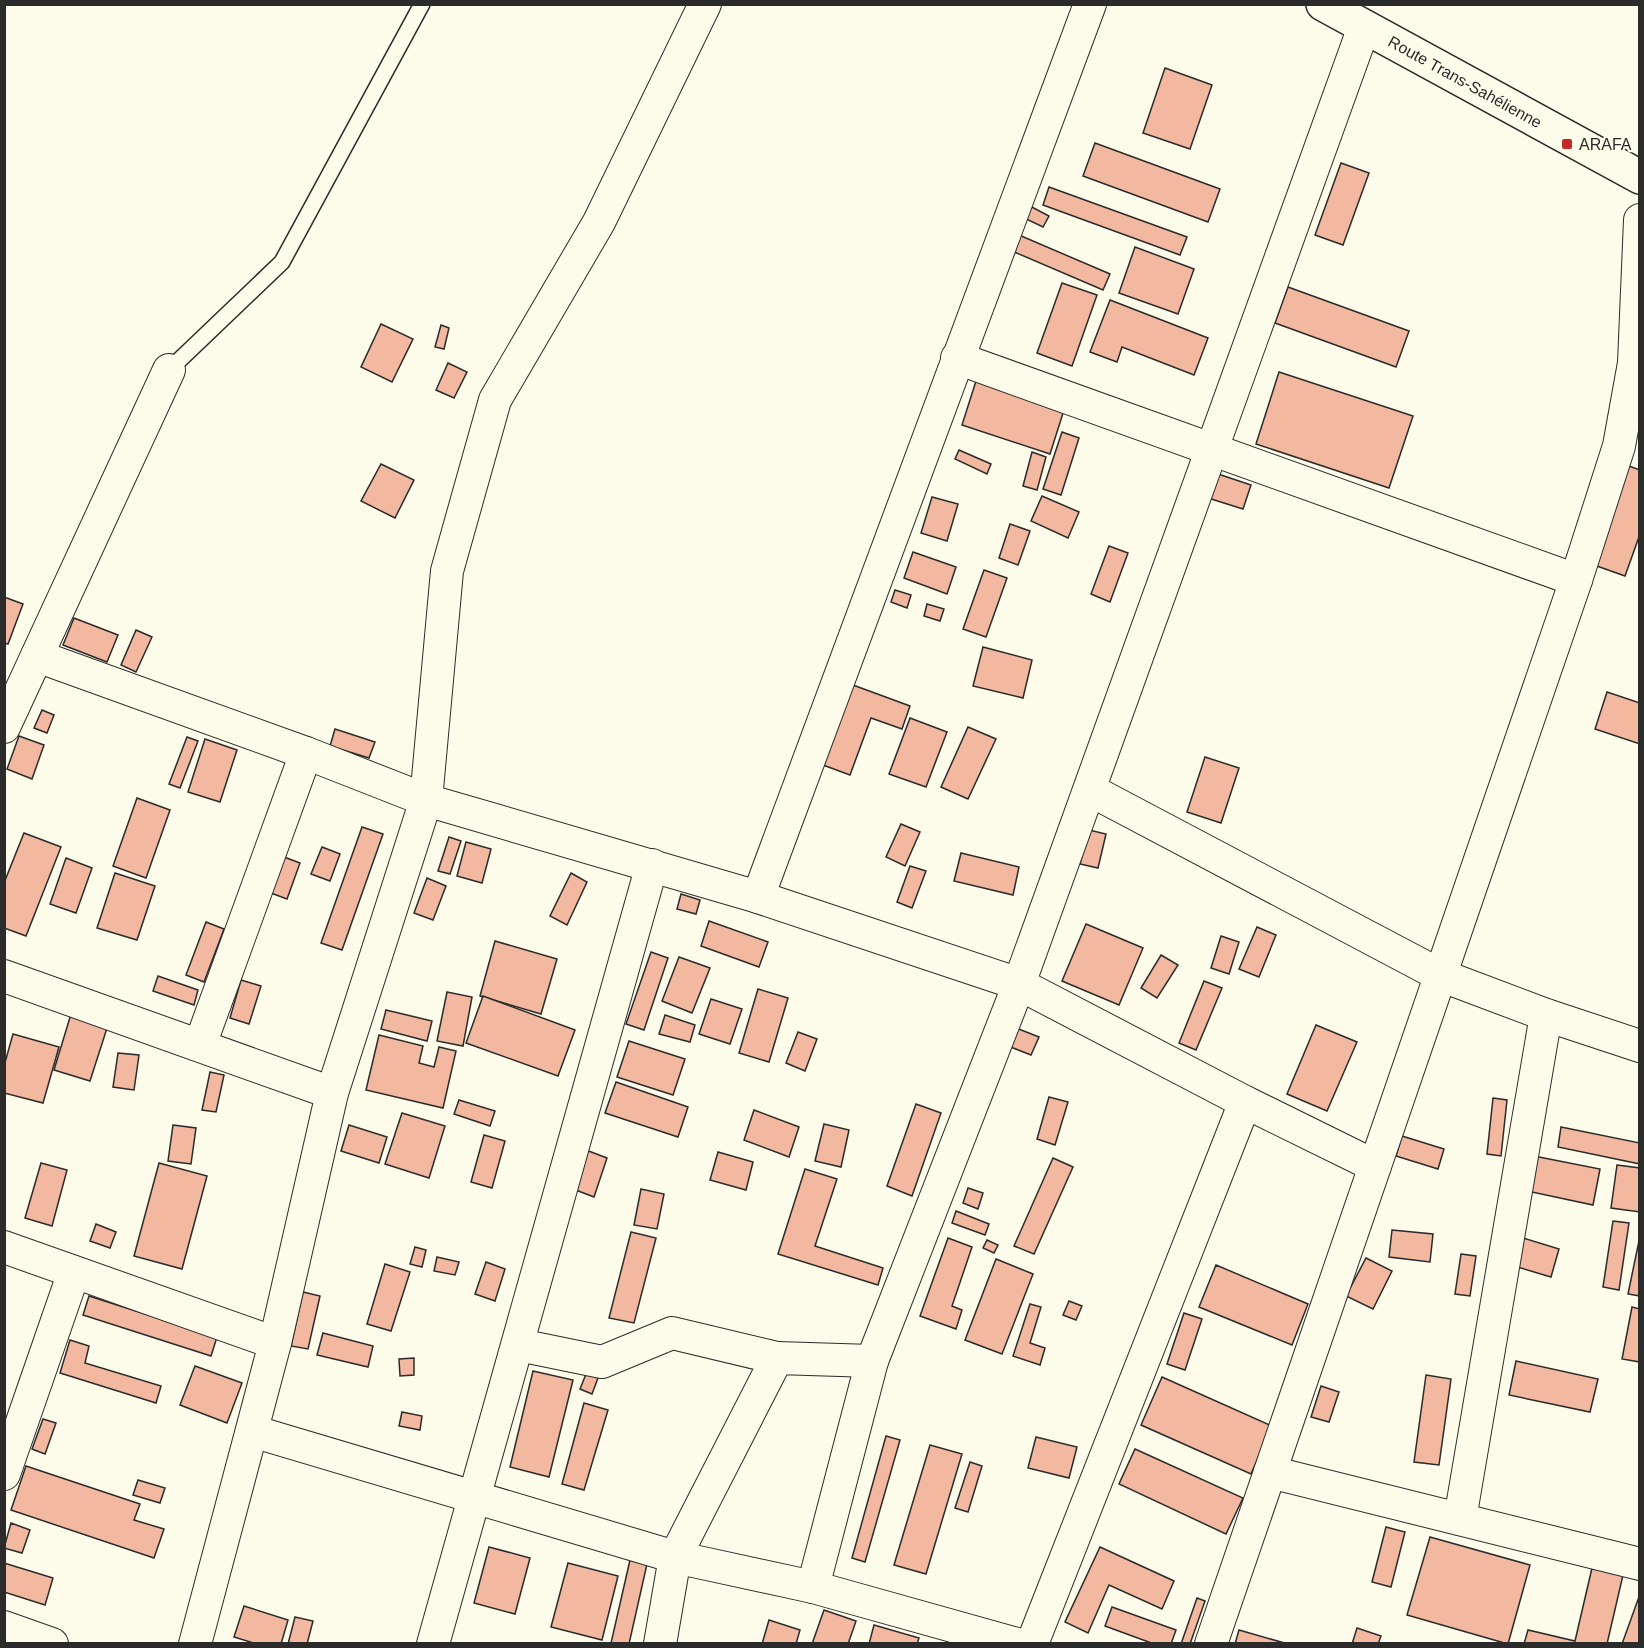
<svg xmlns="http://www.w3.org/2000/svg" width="1644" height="1648" viewBox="0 0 1644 1648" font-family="Arial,sans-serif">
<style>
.building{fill:#f2b8a0;stroke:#2b2b2b;stroke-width:1.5}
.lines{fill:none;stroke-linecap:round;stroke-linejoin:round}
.service-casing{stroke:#2b2b2b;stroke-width:18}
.minor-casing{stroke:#2b2b2b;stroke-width:34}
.trunk-casing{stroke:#2b2b2b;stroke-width:36}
.service{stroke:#fdfbea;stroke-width:15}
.minor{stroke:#fdfbea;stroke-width:32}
.trunk{stroke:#fdfbea;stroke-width:33}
.poi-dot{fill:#c62828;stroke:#fdfbea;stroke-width:2}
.labels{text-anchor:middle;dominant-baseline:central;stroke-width:4.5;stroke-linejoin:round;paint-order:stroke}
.street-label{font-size:16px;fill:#2b2b2b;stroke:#fdfbea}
.poi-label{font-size:16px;fill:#2b2b2b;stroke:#fdfbea;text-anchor:start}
</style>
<rect width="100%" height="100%" fill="#fdfbea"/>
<g class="building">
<path d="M 1165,68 L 1212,85 L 1190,149 L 1143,133 Z"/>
<path d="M 1095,143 L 1220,189 L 1208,222 L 1083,176 Z"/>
<path d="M 1341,163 L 1369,173 L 1343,245 L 1315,235 Z"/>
<path d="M 1049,187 L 1187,237 L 1180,255 L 1043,205 Z"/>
<path d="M 1028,205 L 1049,216 L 1043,227 L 1022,217 Z"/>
<path d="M 1019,235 L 1110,274 L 1103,290 L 1012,251 Z"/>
<path d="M 1135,247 L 1194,269 L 1178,314 L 1119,293 Z"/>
<path d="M 1062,283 L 1097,295 L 1072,366 L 1037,353 Z"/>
<path d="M 1288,287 L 1409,331 L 1396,367 L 1275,323 Z"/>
<path d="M 1110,300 L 1208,338 L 1194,375 L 1122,347 L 1117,362 L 1090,352 Z"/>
<path d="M 381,324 L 413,339 L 392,382 L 361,367 Z"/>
<path d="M 441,325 L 449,328 L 444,349 L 435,347 Z"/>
<path d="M 448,363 L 467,372 L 454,398 L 436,390 Z"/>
<path d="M 1279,372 L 1413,416 L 1389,488 L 1256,444 Z"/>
<path d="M 976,381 L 1064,410 L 1050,454 L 962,425 Z"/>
<path d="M 1062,432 L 1079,438 L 1061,495 L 1043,489 Z"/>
<path d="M 959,450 L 991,464 L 987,474 L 955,459 Z"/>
<path d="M 1032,452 L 1046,457 L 1037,490 L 1023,486 Z"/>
<path d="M 381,464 L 414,480 L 395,518 L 361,501 Z"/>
<path d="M 1629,466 L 1640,470 L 1640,534 L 1625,576 L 1594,565 Z"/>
<path d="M 1215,473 L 1251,485 L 1243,509 L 1208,498 Z"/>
<path d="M 1042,496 L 1079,512 L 1068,538 L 1031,521 Z"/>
<path d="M 932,497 L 958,504 L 947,541 L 921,533 Z"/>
<path d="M 1010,524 L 1030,531 L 1018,565 L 999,558 Z"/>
<path d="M 1109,546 L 1128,553 L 1110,602 L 1091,594 Z"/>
<path d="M 913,552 L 956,567 L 947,594 L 904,578 Z"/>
<path d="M 984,570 L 1007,578 L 986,637 L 963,629 Z"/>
<path d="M 895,590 L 911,595 L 907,608 L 891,602 Z"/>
<path d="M 4,597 L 23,604 L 8,644 L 4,643 Z"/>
<path d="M 927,604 L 944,609 L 940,621 L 924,616 Z"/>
<path d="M 74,618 L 118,635 L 107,662 L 63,645 Z"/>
<path d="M 136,630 L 152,637 L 136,672 L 121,665 Z"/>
<path d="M 983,647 L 1032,660 L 1023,698 L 973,686 Z"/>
<path d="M 853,685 L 910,706 L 902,729 L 871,718 L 850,775 L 823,765 Z"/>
<path d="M 1607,692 L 1640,703 L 1640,744 L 1595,729 Z"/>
<path d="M 42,710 L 54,715 L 47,733 L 34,728 Z"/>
<path d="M 910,718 L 947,732 L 926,787 L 889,774 Z"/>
<path d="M 968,727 L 996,739 L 968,799 L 941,787 Z"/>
<path d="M 335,729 L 375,742 L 369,758 L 330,746 Z"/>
<path d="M 19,736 L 44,745 L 32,779 L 7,769 Z"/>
<path d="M 187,737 L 198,741 L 180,788 L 169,784 Z"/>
<path d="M 205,739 L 237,750 L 220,802 L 188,792 Z"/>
<path d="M 1205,757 L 1239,768 L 1221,823 L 1187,812 Z"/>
<path d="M 137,798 L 170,810 L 146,878 L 113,866 Z"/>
<path d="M 901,824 L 920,832 L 905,866 L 886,857 Z"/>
<path d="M 362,827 L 383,834 L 342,950 L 321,943 Z"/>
<path d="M 1089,830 L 1106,834 L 1098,868 L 1080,864 Z"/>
<path d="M 24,833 L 61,847 L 26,936 L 4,928 L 4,883 Z"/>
<path d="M 449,837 L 461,841 L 450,874 L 438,871 Z"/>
<path d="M 466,842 L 491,849 L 482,883 L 457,876 Z"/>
<path d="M 322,847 L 340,854 L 330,881 L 311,874 Z"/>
<path d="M 961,853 L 1019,867 L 1013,895 L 954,881 Z"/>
<path d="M 284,857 L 300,863 L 287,899 L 271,893 Z"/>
<path d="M 66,858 L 92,868 L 76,913 L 50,904 Z"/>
<path d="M 910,866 L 926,871 L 912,908 L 897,902 Z"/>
<path d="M 115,873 L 155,886 L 137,940 L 97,928 Z"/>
<path d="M 571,873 L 587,882 L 567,925 L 550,916 Z"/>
<path d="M 427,878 L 446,886 L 433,920 L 414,913 Z"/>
<path d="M 681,894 L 700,900 L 696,914 L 677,909 Z"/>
<path d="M 709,921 L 768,942 L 759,967 L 701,946 Z"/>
<path d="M 206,922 L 224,929 L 204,982 L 186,975 Z"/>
<path d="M 1086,924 L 1143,948 L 1119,1005 L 1062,981 Z"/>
<path d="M 1257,927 L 1276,935 L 1259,977 L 1239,969 Z"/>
<path d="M 1221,936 L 1239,942 L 1229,974 L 1211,968 Z"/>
<path d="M 495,941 L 557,959 L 541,1014 L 480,996 Z"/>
<path d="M 651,952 L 668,958 L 644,1030 L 626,1024 Z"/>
<path d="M 1161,955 L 1178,965 L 1157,998 L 1141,988 Z"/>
<path d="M 679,957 L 710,968 L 692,1013 L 662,1001 Z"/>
<path d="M 158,976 L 198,990 L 194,1005 L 153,991 Z"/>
<path d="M 241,980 L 261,986 L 249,1024 L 230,1018 Z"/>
<path d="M 1204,981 L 1222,988 L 1196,1050 L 1179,1043 Z"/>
<path d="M 758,989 L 788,998 L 769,1062 L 739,1053 Z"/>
<path d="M 447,992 L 472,997 L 463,1046 L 437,1041 Z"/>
<path d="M 483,996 L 575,1030 L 558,1076 L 466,1043 Z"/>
<path d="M 711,999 L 742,1009 L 730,1044 L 699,1034 Z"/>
<path d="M 386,1010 L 432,1021 L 427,1041 L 381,1029 Z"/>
<path d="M 71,1014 L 108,1025 L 90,1081 L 54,1070 Z"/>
<path d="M 665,1015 L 695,1025 L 690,1042 L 659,1034 Z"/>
<path d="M 1316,1025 L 1357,1042 L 1327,1111 L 1287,1094 Z"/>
<path d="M 1016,1028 L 1039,1037 L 1031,1055 L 1008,1046 Z"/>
<path d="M 798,1032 L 817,1039 L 805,1071 L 786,1063 Z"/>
<path d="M 13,1034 L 59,1047 L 43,1103 L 4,1093 L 4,1066 Z"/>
<path d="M 379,1035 L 423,1046 L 419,1063 L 434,1067 L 439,1047 L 456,1051 L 443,1108 L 366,1090 Z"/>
<path d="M 629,1041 L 685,1059 L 673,1095 L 617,1077 Z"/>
<path d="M 118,1053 L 139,1055 L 134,1090 L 113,1087 Z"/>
<path d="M 210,1072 L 224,1075 L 216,1112 L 202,1110 Z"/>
<path d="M 616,1082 L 688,1107 L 678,1137 L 605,1113 Z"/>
<path d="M 1049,1097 L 1068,1102 L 1055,1145 L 1037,1139 Z"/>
<path d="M 1493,1098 L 1507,1100 L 1501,1156 L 1487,1154 Z"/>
<path d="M 459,1100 L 495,1111 L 490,1126 L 454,1114 Z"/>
<path d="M 916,1104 L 941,1113 L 912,1196 L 887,1186 Z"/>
<path d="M 754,1110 L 799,1127 L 789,1157 L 744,1140 Z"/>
<path d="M 402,1113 L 445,1126 L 429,1178 L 385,1164 Z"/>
<path d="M 824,1124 L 849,1130 L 841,1167 L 815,1161 Z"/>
<path d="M 173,1125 L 196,1128 L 191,1164 L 168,1161 Z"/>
<path d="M 349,1125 L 387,1137 L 379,1163 L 341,1151 Z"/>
<path d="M 1561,1127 L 1640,1143 L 1640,1164 L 1558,1147 Z"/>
<path d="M 484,1135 L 505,1141 L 492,1188 L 471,1182 Z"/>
<path d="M 1402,1136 L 1444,1149 L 1438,1169 L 1396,1156 Z"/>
<path d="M 586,1150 L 607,1158 L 594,1197 L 573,1189 Z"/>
<path d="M 718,1152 L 753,1162 L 746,1190 L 710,1180 Z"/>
<path d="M 1534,1156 L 1600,1169 L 1593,1205 L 1527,1191 Z"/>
<path d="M 1053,1158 L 1073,1167 L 1034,1254 L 1014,1246 Z"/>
<path d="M 41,1163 L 67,1170 L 52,1226 L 25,1218 Z"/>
<path d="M 159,1163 L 207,1176 L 182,1269 L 134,1256 Z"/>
<path d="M 1617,1165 L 1640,1168 L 1640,1212 L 1611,1208 Z"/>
<path d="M 805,1169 L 837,1179 L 815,1246 L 883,1268 L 878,1285 L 778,1254 Z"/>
<path d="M 968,1188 L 983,1193 L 978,1209 L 963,1203 Z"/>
<path d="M 641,1189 L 664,1194 L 657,1229 L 634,1225 Z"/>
<path d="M 956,1211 L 989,1224 L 985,1235 L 952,1223 Z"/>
<path d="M 1613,1221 L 1629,1223 L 1619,1290 L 1603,1287 Z"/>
<path d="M 96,1224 L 116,1232 L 110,1248 L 90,1241 Z"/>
<path d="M 1392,1230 L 1433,1234 L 1430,1262 L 1389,1257 Z"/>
<path d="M 631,1232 L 656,1238 L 634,1323 L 609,1318 Z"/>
<path d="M 1640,1236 L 1640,1296 L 1628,1294 Z"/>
<path d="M 948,1238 L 972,1247 L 952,1306 L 962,1310 L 956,1329 L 920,1316 Z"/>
<path d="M 1523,1238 L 1559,1249 L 1551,1277 L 1514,1266 Z"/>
<path d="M 987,1240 L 998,1245 L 994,1253 L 983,1248 Z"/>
<path d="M 415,1247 L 426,1250 L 422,1267 L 410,1264 Z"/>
<path d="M 1461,1254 L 1476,1256 L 1470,1296 L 1455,1294 Z"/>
<path d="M 437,1257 L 459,1262 L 455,1275 L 434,1271 Z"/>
<path d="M 1366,1258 L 1392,1271 L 1373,1309 L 1346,1296 Z"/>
<path d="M 996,1259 L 1033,1274 L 1002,1354 L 965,1340 Z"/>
<path d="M 486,1262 L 505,1269 L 495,1301 L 475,1294 Z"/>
<path d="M 385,1264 L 410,1272 L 391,1331 L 367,1324 Z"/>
<path d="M 1216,1265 L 1308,1304 L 1292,1345 L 1199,1307 Z"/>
<path d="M 303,1292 L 320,1296 L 308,1349 L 291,1346 Z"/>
<path d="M 89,1296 L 217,1337 L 211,1356 L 83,1315 Z"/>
<path d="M 1069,1301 L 1082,1306 L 1076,1320 L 1063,1315 Z"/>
<path d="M 1030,1304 L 1041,1307 L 1030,1343 L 1045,1348 L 1040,1365 L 1013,1356 Z"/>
<path d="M 1632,1307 L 1640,1309 L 1640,1362 L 1622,1359 Z"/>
<path d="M 1184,1313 L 1202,1319 L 1185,1370 L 1167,1364 Z"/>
<path d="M 323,1333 L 373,1346 L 368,1367 L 317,1355 Z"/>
<path d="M 70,1340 L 89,1346 L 85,1363 L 161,1386 L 156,1403 L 60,1373 Z"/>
<path d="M 414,1358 L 414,1375 L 400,1376 L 399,1359 Z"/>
<path d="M 1516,1361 L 1598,1379 L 1590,1412 L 1509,1395 Z"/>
<path d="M 195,1366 L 242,1383 L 227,1423 L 180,1405 Z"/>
<path d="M 533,1371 L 573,1380 L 549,1477 L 510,1467 Z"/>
<path d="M 586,1374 L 598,1378 L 592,1394 L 580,1389 Z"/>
<path d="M 1426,1375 L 1451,1379 L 1439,1465 L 1414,1462 Z"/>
<path d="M 1162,1377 L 1272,1426 L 1251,1474 L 1141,1425 Z"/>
<path d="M 1321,1386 L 1339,1392 L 1329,1422 L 1311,1417 Z"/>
<path d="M 584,1403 L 608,1410 L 584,1490 L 562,1484 Z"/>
<path d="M 402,1412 L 422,1416 L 420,1430 L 399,1426 Z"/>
<path d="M 43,1419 L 56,1423 L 45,1454 L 32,1449 Z"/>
<path d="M 886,1436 L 900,1440 L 865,1562 L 852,1558 Z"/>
<path d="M 1036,1437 L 1077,1447 L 1069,1478 L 1028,1468 Z"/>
<path d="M 930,1445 L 962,1454 L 926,1574 L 894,1565 Z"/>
<path d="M 1135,1449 L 1243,1498 L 1226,1534 L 1119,1484 Z"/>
<path d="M 970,1462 L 982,1466 L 968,1512 L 955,1508 Z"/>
<path d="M 26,1466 L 140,1504 L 134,1520 L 164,1529 L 154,1558 L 11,1510 Z"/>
<path d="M 138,1480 L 165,1488 L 160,1503 L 133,1495 Z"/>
<path d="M 11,1523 L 30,1530 L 22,1553 L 4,1548 Z"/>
<path d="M 1386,1527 L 1405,1532 L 1391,1587 L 1372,1582 Z"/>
<path d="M 1430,1537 L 1530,1565 L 1508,1644 L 1407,1615 Z"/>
<path d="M 489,1547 L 530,1558 L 515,1614 L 474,1603 Z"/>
<path d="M 1100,1547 L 1174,1581 L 1162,1609 L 1109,1585 L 1088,1633 L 1065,1622 Z"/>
<path d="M 630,1560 L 647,1564 L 629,1644 L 613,1644 L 611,1643 Z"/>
<path d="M 4,1563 L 53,1578 L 45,1605 L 4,1592 Z"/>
<path d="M 568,1563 L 618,1576 L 602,1640 L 551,1627 Z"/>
<path d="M 1592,1568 L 1623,1575 L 1607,1644 L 1524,1644 L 1528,1630 L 1575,1641 Z"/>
<path d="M 1640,1594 L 1640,1644 L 1622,1644 Z"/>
<path d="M 1197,1598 L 1205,1601 L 1190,1644 L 1181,1644 Z"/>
<path d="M 244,1606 L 288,1620 L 281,1644 L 257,1644 L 234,1637 Z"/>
<path d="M 1112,1607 L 1176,1630 L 1171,1644 L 1154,1644 L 1105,1626 Z"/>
<path d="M 824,1610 L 856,1621 L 848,1644 L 812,1644 Z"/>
<path d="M 295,1617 L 313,1621 L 307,1644 L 288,1644 Z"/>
<path d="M 769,1620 L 800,1630 L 796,1644 L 762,1644 Z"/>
<path d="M 874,1625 L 919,1638 L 917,1644 L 869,1644 Z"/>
<path d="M 1357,1628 L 1381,1636 L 1378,1644 L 1352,1644 Z"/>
<path d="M 1239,1630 L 1288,1644 L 1235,1644 Z"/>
</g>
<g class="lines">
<defs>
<path id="service" d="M 169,370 L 282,262 L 422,4"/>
<g id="minor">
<path d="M 957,358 L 1576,580"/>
<path d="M 37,656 L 306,753 L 426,800 L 758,897 L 1019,984 L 1245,1102 L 1375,1166"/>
<path d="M 4,727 L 169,370"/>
<path d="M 1090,790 L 1440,975 L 1546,1015 L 1640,1046"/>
<path d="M 758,897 L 1090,4"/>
<path d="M 4,976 L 332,1093"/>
<path d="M 200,1045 L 306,753"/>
<path d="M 4,1247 L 275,1343"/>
<path d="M 519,1345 L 602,1362 L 672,1333 L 777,1358"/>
<path d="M 252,1431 L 675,1557 L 813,1587 L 1017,1644"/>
<path d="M 1270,1472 L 1640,1564"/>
<path d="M 4,1474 L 74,1272"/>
<path d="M 1460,1519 L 1546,1015"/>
<path d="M 813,1587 L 872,1361 L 1019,984 L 1364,27"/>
<path d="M 4,1627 L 52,1644"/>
<path d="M 195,1644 L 275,1343 L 332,1093 L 426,800 L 447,571 L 495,400 L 599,222 L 705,4"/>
<path d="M 433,1644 L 652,865"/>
<path d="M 660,1644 L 675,1557 L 777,1358 L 872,1361"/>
<path d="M 1032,1644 L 1245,1102"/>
<path d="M 1211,1644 L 1576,580 L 1619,446 L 1634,363 L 1640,220"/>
</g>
<path id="trunk" d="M 1323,4 L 1640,177"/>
</defs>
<use href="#service" class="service-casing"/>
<use href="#minor" class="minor-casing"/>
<use href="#trunk" class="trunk-casing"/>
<use href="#service" class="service"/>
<use href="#minor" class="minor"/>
<use href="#trunk" class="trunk"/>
</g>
<rect class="poi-dot" x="1561" y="138" width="12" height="12" rx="3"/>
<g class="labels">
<g class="street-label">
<text transform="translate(1465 82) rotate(29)">Route Trans-Sahélienne</text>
</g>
<g class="poi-label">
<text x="1579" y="144">ARAFA</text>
</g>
</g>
<rect width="1644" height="1648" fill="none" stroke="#2b2b2b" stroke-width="12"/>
</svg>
